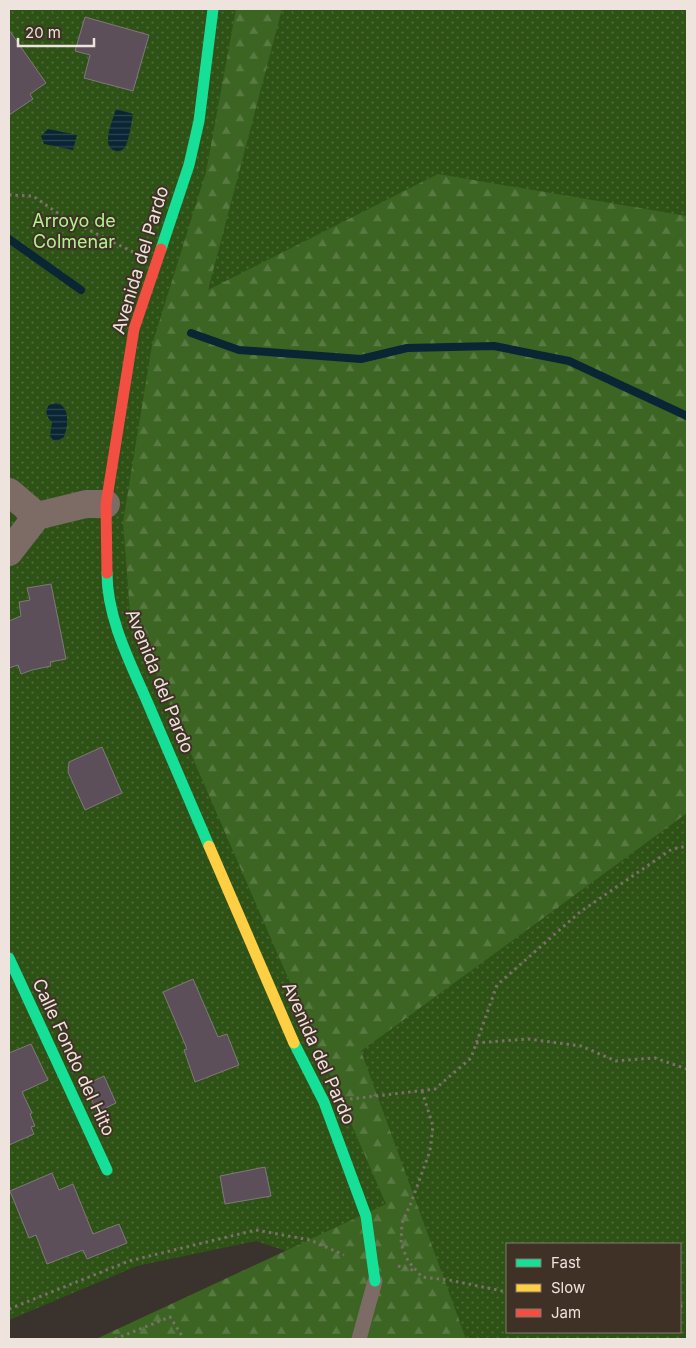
<svg xmlns="http://www.w3.org/2000/svg" width="696" height="1348" viewBox="0 0 696 1348" font-family="Inter,sans-serif">
<style>
.green{fill:url(#green-dots);fill-rule:evenodd}
.forest{fill:url(#forest-firs)}
.water{fill:url(#water-rules)}
.lines{fill:none;stroke-linecap:round;stroke-linejoin:round}
.stream{stroke:#0a2534;stroke-width:8}
.building{fill:#5d4f5a;stroke:#7f797a}
.path{stroke:#7c6f6a;stroke-width:3;stroke-dasharray:2.5 4;stroke-linecap:butt}
.lane{stroke:#7d6b65;stroke-width:15}
.street{stroke:#7d6b65;stroke-width:28}
.fast{stroke:#16e098;stroke-width:11}
.slow{stroke:#ffcf43;stroke-width:11}
.jam{stroke:#f24e42;stroke-width:11}
.labels{text-anchor:middle;dominant-baseline:central;stroke-width:4;stroke-linejoin:round;paint-order:stroke}
.park-label{font-size:18px;fill:#b0f48f;stroke:#403126}
.street-label{font-size:18px;fill:#eee4dd;stroke:#403126}
</style>
<defs>
<pattern id="green-dots" width="8" height="8" patternUnits="userSpaceOnUse" patternTransform="scale(1.25)"><rect width="8" height="8" fill="#2e5216"/><path d="M2 2h.1M6 6h.1" fill="none" stroke="#4d6b37" stroke-width="1.8" stroke-linecap="round"/></pattern>
<pattern id="forest-firs" width="22" height="20" patternUnits="userSpaceOnUse" patternTransform="scale(1.25)"><rect width="22" height="20" fill="#3c6422"/><path d="M5 1l3.5 6h-7zM16 11l3.5 6h-7z" fill="#587a42"/></pattern>
<pattern id="water-rules" width="6" height="5" patternUnits="userSpaceOnUse" patternTransform="scale(1.25)"><rect width="6" height="5" fill="#0a2534"/><path d="M0 2.5h6" fill="none" stroke="#2e4451"/></pattern>
</defs>
<rect width="100%" height="100%" fill="#3a322c"/>
<path class="green" d="M 9,9 L 687,9 L 687,1339 L 466,1339 L 454,1307 L 256,1241 L 137,1266 L 9,1320 ZM 507,1244 L 680,1244 L 680,1332 L 507,1332 Z"/>
<path class="forest" d="M 236,9 L 282,9 L 208,290 L 438,174 L 687,216 L 687,813 L 361,1051 L 466,1339 L 96,1339 L 386,1204 L 130,613 L 123,522 L 152,345 L 206,172 Z"/>
<g class="water">
<path d="M 116,109 L 133,114 C 131,124 130,136 126,145 C 122,156 107,151 108,140 C 108,130 113,119 116,109 Z"/>
<path d="M 48,129 L 77,135 L 73,150 L 44,144 L 41,136 Z"/>
<path d="M 56,403 C 71,406 68,426 64,437 L 57,441 L 53,440 L 50,436 L 52,422 C 47,417 44,412 49,405 Z"/>
</g>
<g class="lines">
<g class="stream">
<path d="M 9,239 L 81,290"/>
<path d="M 191,333 L 239,350 L 361,359 L 407,348 L 494,346 L 569,361 L 687,416"/>
</g>
</g>
<g class="building">
<path d="M 85,17 L 149,35 L 133,91 L 84,78 L 90,55 L 75,51 Z"/>
<path d="M 9,30 L 46,83 L 30,94 L 33,99 L 9,115 Z"/>
<path d="M 51,584 L 66,659 L 50,662 L 51,666 L 32,670 L 21,674 L 18,665 L 9,668 L 9,621 L 21,616 L 19,602 L 30,600 L 27,588 Z"/>
<path d="M 102,747 L 122,793 L 85,810 L 68,772 L 69,762 Z"/>
<path d="M 193,979 L 218,1037 L 227,1034 L 239,1065 L 195,1082 L 184,1050 L 187,1049 L 163,992 Z"/>
<path d="M 31,1044 L 48,1080 L 22,1092 L 32,1113 L 30,1114 L 35,1126 L 31,1127 L 34,1134 L 9,1145 L 9,1053 Z"/>
<path d="M 104,1076 L 116,1103 L 97,1112 L 85,1085 Z"/>
<path d="M 265,1167 L 271,1196 L 225,1204 L 220,1176 Z"/>
<path d="M 52,1173 L 59,1190 L 73,1184 L 93,1234 L 119,1224 L 127,1243 L 87,1259 L 83,1250 L 47,1264 L 36,1235 L 29,1238 L 10,1191 Z"/>
</g>
<g class="lines">
<g class="path">
<path d="M 9,195 L 33,196 L 65,218 L 133,252"/>
<path d="M 476,1043 L 528,1039 L 581,1046 L 616,1061 L 655,1058 L 687,1069"/>
<path d="M 422,1091 L 433,1126 L 430,1151 L 411,1203 L 402,1223 L 401,1244 L 408,1261 L 422,1277 L 449,1280 L 507,1292"/>
<path d="M 350,1099 L 435,1089 L 471,1058 L 497,985 L 580,912 L 672,849 L 687,846"/>
<path d="M 398,1266 L 416,1271"/>
<path d="M 680,1306 L 687,1305"/>
<path d="M 9,1309 L 129,1261 L 256,1230 L 310,1240 L 344,1255"/>
<path d="M 115,1339 L 170,1317 L 184,1339"/>
</g>
<path class="lane" d="M 359,1339 L 375,1281"/>
<g class="street">
<path d="M 9,492 L 37,516"/>
<path d="M 9,552 L 37,516 L 86,504 L 106,504"/>
</g>
<g class="fast">
<path d="M 161,249 L 189,165 L 199,121 L 213,9"/>
<path d="M 107,573 C 107,619 131,664 149,706 C 169,752 189,799 209,846"/>
<path d="M 9,958 L 107,1170"/>
<path d="M 294,1043 L 324,1102 L 366,1216 L 375,1281"/>
</g>
<path class="slow" d="M 209,846 L 294,1043"/>
<path class="jam" d="M 107,573 L 106,504 L 134,329 L 161,249"/>
</g>
<g class="labels">
<g class="park-label">
<text x="74" y="220">Arroyo de<tspan x="74" dy="21">Colmenar</tspan></text>
</g>
<g class="street-label">
<text transform="translate(140 260) rotate(-73)">Avenida del Pardo</text>
<text transform="translate(160 681) rotate(68)">Avenida del Pardo</text>
<text transform="translate(319 1053) rotate(66)">Avenida del Pardo</text>
<text transform="translate(74 1057) rotate(65)">Calle Fondo del Hito</text>
</g>
</g>
<rect width="696" height="1348" fill="none" stroke="#eee4dd" stroke-width="20"/>
<rect x="506" y="1243" width="175" height="90" fill="#403126" stroke="#86796f"/>
<rect x="516" y="1259" width="25" height="8" fill="#16e098" stroke="#86796f"/>
<text x="551" y="1268" font-size="15" fill="#eee4dd">Fast</text>
<rect x="516" y="1284" width="25" height="8" fill="#ffcf43" stroke="#86796f"/>
<text x="551" y="1293" font-size="15" fill="#eee4dd">Slow</text>
<rect x="516" y="1309" width="25" height="8" fill="#f24e42" stroke="#86796f"/>
<text x="551" y="1318" font-size="15" fill="#eee4dd">Jam</text>
<path d="M18 38v8h76v-8" fill="none" stroke="#eee4dd" stroke-width="2.5"/>
<text x="25" y="38" font-size="15" fill="#eee4dd" stroke="#403126" stroke-width="4" paint-order="stroke">20 m</text>
</svg>
